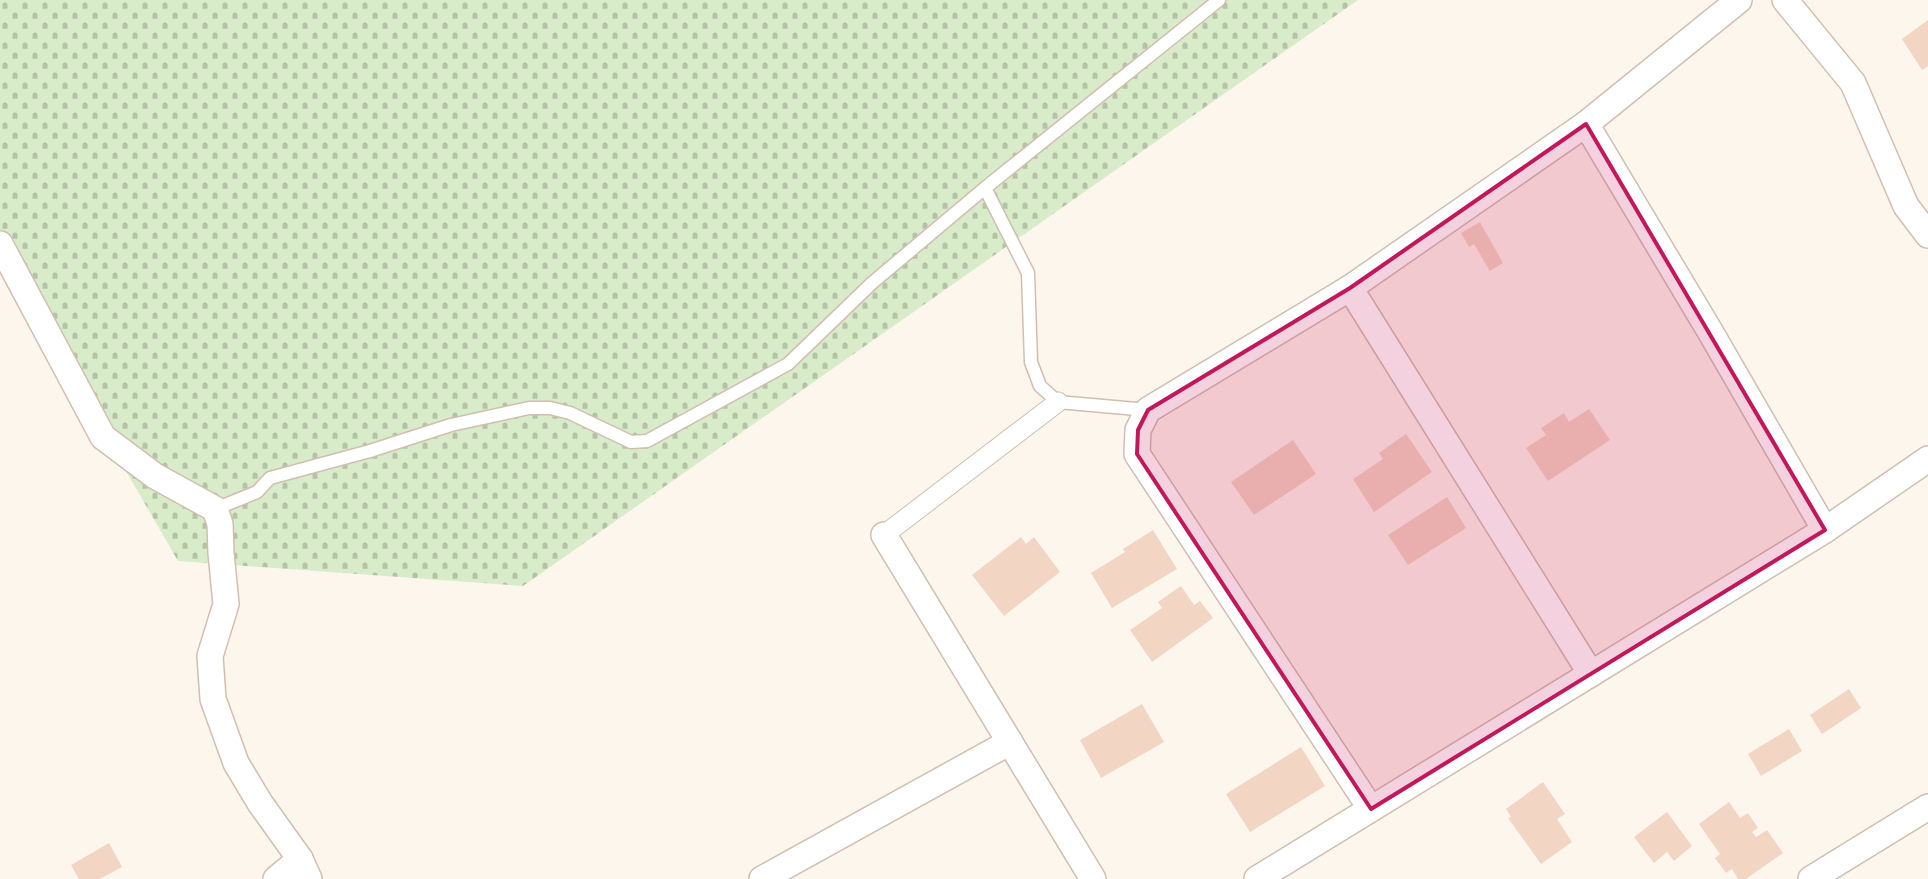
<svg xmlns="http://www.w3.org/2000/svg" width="1928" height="879" viewBox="0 0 1928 879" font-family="Manrope,sans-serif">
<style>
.cemetery{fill:url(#cemetery-stones)}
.building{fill:#f3d5c3}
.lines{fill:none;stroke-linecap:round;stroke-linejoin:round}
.service-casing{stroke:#d1beb0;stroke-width:15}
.pedestrian-casing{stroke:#d1beb0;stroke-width:21}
.minor-casing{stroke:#d1beb0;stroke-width:28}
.service{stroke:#fff;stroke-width:12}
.pedestrian{stroke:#fff;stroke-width:19}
.minor{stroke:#fff;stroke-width:25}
.marked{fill:#c2185b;fill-opacity:0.2;stroke:#c2185b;stroke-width:4;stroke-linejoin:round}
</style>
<defs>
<pattern id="cemetery-stones" width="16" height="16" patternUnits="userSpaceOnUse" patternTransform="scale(1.25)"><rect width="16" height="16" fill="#d8ecc9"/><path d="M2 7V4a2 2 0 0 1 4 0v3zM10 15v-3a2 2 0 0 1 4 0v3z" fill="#b4c2a5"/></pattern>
</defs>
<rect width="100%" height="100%" fill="#fdf6ec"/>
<path class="cemetery" d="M 0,0 L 1358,0 L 523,586 L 178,561 L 0,253 Z"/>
<g class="building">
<path d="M 1928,20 L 1928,66 L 1922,70 L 1902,39 Z"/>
<path d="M 1480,222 L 1503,263 L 1490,271 L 1474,244 L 1469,247 L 1461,233 Z"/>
<path d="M 1589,409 L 1610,440 L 1548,481 L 1526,448 L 1546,435 L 1541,428 L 1564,413 L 1569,422 Z"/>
<path d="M 1406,434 L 1432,472 L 1374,512 L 1353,479 L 1383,459 L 1379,453 Z"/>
<path d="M 1293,440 L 1316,474 L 1254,515 L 1231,482 Z"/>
<path d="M 1447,497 L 1466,528 L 1408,565 L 1388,535 Z"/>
<path d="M 1153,530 L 1177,569 L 1112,608 L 1091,573 L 1125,552 L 1123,549 Z"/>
<path d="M 1021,537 L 1026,544 L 1034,537 L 1060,572 L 1004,616 L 972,575 Z"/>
<path d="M 1181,586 L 1194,605 L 1200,601 L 1213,618 L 1152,662 L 1130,630 L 1162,608 L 1158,602 Z"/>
<path d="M 1849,689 L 1861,708 L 1822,734 L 1810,715 Z"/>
<path d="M 1142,704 L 1164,742 L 1101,778 L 1080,740 Z"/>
<path d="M 1789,729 L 1802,751 L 1761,776 L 1748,754 Z"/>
<path d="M 1301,747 L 1325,786 L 1250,832 L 1226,794 Z"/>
<path d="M 1543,782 L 1565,814 L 1557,819 L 1572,842 L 1541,864 L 1508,818 L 1511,817 L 1506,809 Z"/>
<path d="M 1729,802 L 1740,818 L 1748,813 L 1758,828 L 1752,832 L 1756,837 L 1767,830 L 1783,853 L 1746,879 L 1738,879 L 1732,869 L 1726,873 L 1715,858 L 1720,854 L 1699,824 Z"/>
<path d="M 1667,812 L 1692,846 L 1674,861 L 1667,852 L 1654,863 L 1634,837 Z"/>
<path d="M 109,843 L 122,867 L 100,879 L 79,879 L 71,865 Z"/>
</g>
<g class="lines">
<defs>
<g id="service">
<path d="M 985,188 L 1028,273 L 1031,362 L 1040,386 L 1058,402 L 1148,410"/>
<path d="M 215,509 L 257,492 L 270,478 L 370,451 L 451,425 L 529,408 L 550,408 L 570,413 L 631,442 L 647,441 L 788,364 L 872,283 L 985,188 L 1219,0"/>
</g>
<path id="pedestrian" d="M 884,535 L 1058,402"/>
<g id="minor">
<path d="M 1785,0 L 1853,83 L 1906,206 L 1928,235"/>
<path d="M 1586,124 L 1711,333 L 1825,530"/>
<path d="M 0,244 L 103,437 L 155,476 L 215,509 L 220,524 L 221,553 L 226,604 L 210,656 L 213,699 L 236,763 L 260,803 L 300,859"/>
<path d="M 1350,288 L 1148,410 L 1138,430 L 1137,454 L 1371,809"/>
<path d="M 884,535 L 1093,879"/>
<path d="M 1591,674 L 1350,288 L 1586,124 L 1739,0"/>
<path d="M 276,879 L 300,859 L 309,879"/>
<path d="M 762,879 L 1010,742"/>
<path d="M 1257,879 L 1825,530 L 1928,459"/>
<path d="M 1811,879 L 1928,807"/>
</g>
</defs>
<use href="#service" class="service-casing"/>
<use href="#pedestrian" class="pedestrian-casing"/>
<use href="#minor" class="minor-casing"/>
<use href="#service" class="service"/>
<use href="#pedestrian" class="pedestrian"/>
<use href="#minor" class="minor"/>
</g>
<path class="marked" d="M 1586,124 L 1825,530 L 1371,809 L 1137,454 L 1138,430 L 1148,410 L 1350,288 Z"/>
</svg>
